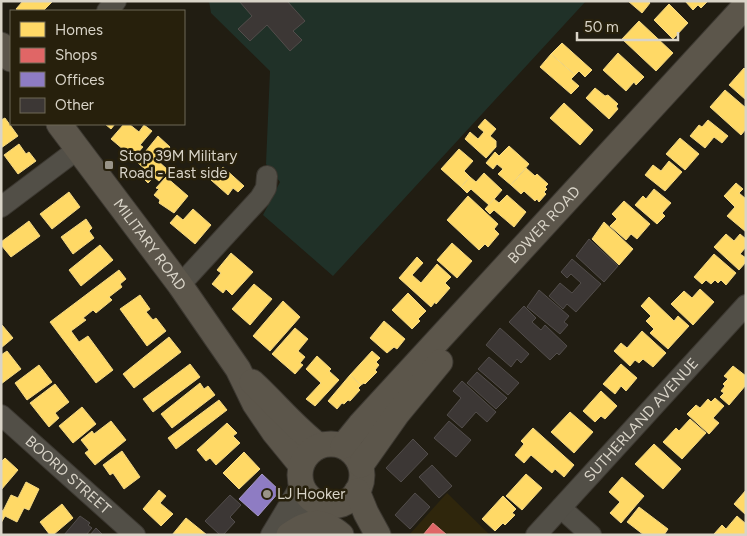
<svg xmlns="http://www.w3.org/2000/svg" width="747" height="536" viewBox="0 0 747 536" font-family="Figtree,sans-serif">
<style>
.built{fill:#2f260c}
.green{fill:#203128}
.homes{fill:#ffd966;stroke:#f4d883}
.shops{fill:#e06666;stroke:#de8783}
.offices{fill:#8e7cc3;stroke:#a496c4}
.building{fill:#3c3735;stroke:#524d4b}
.lines{fill:none;stroke-linecap:round;stroke-linejoin:round}
.minor-casing{stroke:#3c3831;stroke-width:22}
.major-casing{stroke:#3c3831;stroke-width:27}
.minor{stroke:#524f47;stroke-width:20}
.major{stroke:#5c564b;stroke-width:25}
.poi-dot{fill:#999488;stroke:#27200c;stroke-width:2}
.labels{text-anchor:middle;dominant-baseline:central;stroke-width:5;stroke-linejoin:round;paint-order:stroke}
.poi-label{font-size:15px;fill:#d9d4c8;stroke:#27200c;text-anchor:start}
.street-label{font-size:15px;fill:#d9d4c8;stroke:#27200c}
</style>
<rect width="100%" height="100%" fill="#211d12"/>
<path class="built" d="M 447,493 L 490,535 L 409,535 Z"/>
<path class="green" d="M 209,1 L 586,1 L 333,276 L 263,215 L 280,182 L 266,164 L 270,71 L 211,13 Z"/>
<g class="homes">
<path d="M 23,1 L 52,1 L 52,2 L 43,11 L 19,11 L 16,9 Z"/>
<path d="M 628,1 L 648,1 L 650,3 L 642,13 Z"/>
<path d="M 685,1 L 708,1 L 701,8 L 698,5 L 693,10 Z"/>
<path d="M 669,4 L 688,23 L 673,39 L 654,20 Z"/>
<path d="M 639,21 L 673,53 L 656,71 L 622,39 Z"/>
<path d="M 562,43 L 592,70 L 585,77 L 579,71 L 575,75 L 551,54 Z"/>
<path d="M 618,53 L 644,77 L 636,85 L 634,82 L 626,91 L 603,70 Z"/>
<path d="M 551,54 L 575,75 L 571,79 L 579,86 L 571,94 L 540,67 Z"/>
<path d="M 744,68 L 746,70 L 746,100 L 729,85 Z"/>
<path d="M 595,88 L 605,96 L 608,95 L 618,104 L 616,106 L 618,109 L 609,119 L 586,98 Z"/>
<path d="M 725,90 L 746,108 L 746,129 L 741,135 L 710,107 Z"/>
<path d="M 564,103 L 593,130 L 580,145 L 550,118 Z"/>
<path d="M 5,118 L 18,136 L 1,148 L 1,120 Z"/>
<path d="M 485,119 L 496,129 L 490,136 L 496,141 L 496,147 L 486,158 L 465,139 L 470,132 L 478,139 L 484,132 L 478,127 Z"/>
<path d="M 708,120 L 728,136 L 722,143 L 714,137 L 705,148 L 690,136 L 699,125 L 702,127 Z"/>
<path d="M 105,124 L 115,124 L 111,129 Z"/>
<path d="M 124,124 L 129,124 L 139,132 L 144,125 L 152,131 L 140,145 L 143,147 L 135,156 L 126,148 L 124,150 L 111,139 Z"/>
<path d="M 158,136 L 170,147 L 158,161 L 168,170 L 159,181 L 154,177 L 148,183 L 141,176 L 146,170 L 137,162 Z"/>
<path d="M 680,138 L 699,154 L 685,170 L 666,154 Z"/>
<path d="M 19,144 L 26,154 L 29,152 L 36,161 L 18,174 L 4,155 Z"/>
<path d="M 509,146 L 529,164 L 511,185 L 498,174 L 503,169 L 497,164 L 493,169 L 486,163 L 495,152 L 499,156 Z"/>
<path d="M 459,149 L 473,161 L 464,171 L 470,177 L 461,187 L 441,169 Z"/>
<path d="M 669,161 L 682,172 L 665,191 L 645,175 L 653,165 L 661,171 Z"/>
<path d="M 223,167 L 244,186 L 238,192 L 233,188 L 228,195 L 211,180 Z"/>
<path d="M 526,168 L 535,176 L 537,174 L 548,184 L 545,187 L 547,189 L 544,192 L 546,194 L 539,202 L 537,199 L 535,201 L 524,191 L 521,194 L 511,185 Z"/>
<path d="M 484,173 L 502,190 L 489,205 L 471,189 L 467,193 L 461,187 L 470,177 L 476,182 Z"/>
<path d="M 166,177 L 188,196 L 174,213 L 159,203 L 160,200 L 154,195 L 159,189 L 156,188 Z"/>
<path d="M 736,183 L 743,189 L 739,193 L 746,199 L 746,232 L 727,216 L 735,207 L 724,196 Z"/>
<path d="M 654,189 L 671,203 L 662,213 L 665,216 L 657,224 L 635,205 L 643,196 L 646,199 Z"/>
<path d="M 69,192 L 80,207 L 52,229 L 40,214 Z"/>
<path d="M 507,195 L 526,212 L 514,227 L 494,210 L 490,214 L 485,209 L 494,199 L 499,203 Z"/>
<path d="M 468,196 L 498,224 L 494,229 L 499,234 L 488,247 L 485,244 L 479,250 L 447,220 Z"/>
<path d="M 624,201 L 650,224 L 637,239 L 631,234 L 626,240 L 610,226 L 617,219 L 612,214 Z"/>
<path d="M 193,209 L 211,225 L 195,244 L 170,223 L 177,215 L 183,220 Z"/>
<path d="M 86,219 L 92,228 L 89,231 L 94,238 L 73,254 L 61,237 Z"/>
<path d="M 29,221 L 40,236 L 11,257 L 1,245 L 1,242 Z"/>
<path d="M 604,222 L 633,249 L 619,265 L 592,239 Z"/>
<path d="M 726,234 L 734,241 L 740,234 L 746,239 L 746,247 L 740,254 L 746,258 L 746,262 L 739,270 L 714,247 Z"/>
<path d="M 452,243 L 472,261 L 457,278 L 437,260 Z"/>
<path d="M 100,245 L 113,260 L 81,286 L 69,270 Z"/>
<path d="M 231,253 L 253,272 L 232,295 L 226,289 L 223,293 L 212,284 L 221,273 L 217,270 Z"/>
<path d="M 714,254 L 736,273 L 726,285 L 721,280 L 718,283 L 715,280 L 711,284 L 706,280 L 702,284 L 694,277 Z"/>
<path d="M 417,257 L 423,263 L 412,275 L 421,283 L 437,264 L 451,277 L 445,283 L 450,288 L 436,304 L 435,302 L 431,307 L 399,278 Z"/>
<path d="M 119,270 L 126,279 L 120,284 L 122,287 L 109,297 L 112,300 L 96,313 L 93,310 L 83,318 L 86,320 L 71,331 L 79,342 L 88,336 L 113,370 L 96,383 L 50,322 Z"/>
<path d="M 254,284 L 272,299 L 250,325 L 232,309 Z"/>
<path d="M 700,289 L 714,302 L 693,325 L 671,304 L 684,291 L 692,298 Z"/>
<path d="M 408,293 L 426,311 L 418,319 L 420,321 L 412,329 L 392,310 Z"/>
<path d="M 140,295 L 150,309 L 146,312 L 153,320 L 156,318 L 166,331 L 147,346 L 120,309 Z"/>
<path d="M 649,297 L 674,321 L 678,316 L 689,326 L 668,349 L 650,333 L 654,329 L 646,321 L 651,316 L 641,306 Z"/>
<path d="M 283,301 L 300,317 L 270,351 L 253,336 Z"/>
<path d="M 384,321 L 405,339 L 397,349 L 394,347 L 387,353 L 370,338 Z"/>
<path d="M 1,325 L 2,325 L 13,338 L 1,348 Z"/>
<path d="M 295,328 L 308,339 L 298,351 L 305,357 L 300,363 L 303,365 L 295,374 L 272,354 Z"/>
<path d="M 642,331 L 666,353 L 653,367 L 643,359 L 639,363 L 635,360 L 630,366 L 614,351 L 621,343 L 627,348 Z"/>
<path d="M 169,337 L 181,352 L 134,388 L 123,374 Z"/>
<path d="M 7,351 L 21,369 L 1,384 L 1,355 Z"/>
<path d="M 372,351 L 380,358 L 376,362 L 379,365 L 375,370 L 377,372 L 365,384 L 364,383 L 361,385 L 350,375 Z"/>
<path d="M 317,356 L 331,369 L 329,371 L 339,380 L 315,406 L 306,399 L 321,383 L 306,369 Z"/>
<path d="M 190,364 L 200,377 L 153,412 L 143,399 Z"/>
<path d="M 621,364 L 637,378 L 626,391 L 621,386 L 615,394 L 603,384 Z"/>
<path d="M 39,365 L 52,382 L 27,400 L 15,383 Z"/>
<path d="M 733,366 L 746,376 L 746,385 L 729,405 L 720,397 L 724,393 L 721,391 L 725,386 L 723,384 L 728,379 L 724,376 Z"/>
<path d="M 350,375 L 361,385 L 358,388 L 360,390 L 350,401 L 348,400 L 344,404 L 342,403 L 337,409 L 328,401 Z"/>
<path d="M 200,383 L 204,389 L 208,386 L 215,395 L 172,428 L 161,414 Z"/>
<path d="M 55,384 L 69,402 L 55,413 L 59,418 L 49,427 L 30,403 Z"/>
<path d="M 601,391 L 617,406 L 605,419 L 601,416 L 595,422 L 583,411 Z"/>
<path d="M 715,398 L 724,406 L 713,418 L 719,423 L 709,434 L 687,414 L 696,405 L 700,408 L 708,399 L 711,402 Z"/>
<path d="M 219,400 L 227,410 L 176,449 L 168,438 Z"/>
<path d="M 82,407 L 96,424 L 73,443 L 59,426 Z"/>
<path d="M 570,412 L 593,432 L 574,453 L 551,432 Z"/>
<path d="M 690,419 L 706,433 L 682,459 L 663,442 L 676,428 L 679,431 Z"/>
<path d="M 111,421 L 126,440 L 95,465 L 85,453 L 89,450 L 81,440 L 92,431 L 94,434 Z"/>
<path d="M 227,423 L 237,433 L 233,436 L 240,443 L 216,465 L 210,458 L 206,461 L 197,450 Z"/>
<path d="M 533,428 L 574,465 L 564,477 L 555,469 L 552,473 L 531,455 L 524,463 L 515,455 L 524,444 L 521,441 Z"/>
<path d="M 654,444 L 681,469 L 663,489 L 635,464 Z"/>
<path d="M 122,451 L 140,477 L 124,489 L 113,473 L 110,475 L 103,465 Z"/>
<path d="M 244,452 L 260,469 L 239,489 L 223,473 Z"/>
<path d="M 5,458 L 18,470 L 1,490 L 1,462 Z"/>
<path d="M 526,474 L 542,488 L 522,510 L 506,496 Z"/>
<path d="M 622,477 L 644,496 L 621,523 L 610,513 L 620,502 L 609,492 Z"/>
<path d="M 26,482 L 39,489 L 29,510 L 24,508 L 17,522 L 5,516 L 1,523 L 1,510 L 3,511 L 11,495 L 18,498 Z"/>
<path d="M 159,490 L 166,496 L 160,503 L 173,514 L 161,526 L 143,509 Z"/>
<path d="M 746,490 L 746,515 L 734,504 Z"/>
<path d="M 503,496 L 516,509 L 512,513 L 515,515 L 505,525 L 503,523 L 495,531 L 482,519 Z"/>
<path d="M 62,504 L 73,518 L 53,535 L 50,535 L 40,522 Z"/>
<path d="M 639,507 L 668,529 L 664,535 L 644,535 L 627,522 Z"/>
<path d="M 737,516 L 746,524 L 746,535 L 714,534 L 722,525 L 726,529 Z"/>
<path d="M 186,518 L 207,535 L 172,535 Z"/>
</g>
<path class="shops" d="M 433,523 L 447,535 L 423,535 Z"/>
<path class="offices" d="M 262,474 L 280,491 L 258,516 L 239,499 Z"/>
<g class="building">
<path d="M 239,1 L 287,1 L 305,21 L 293,31 L 302,40 L 290,51 L 267,25 L 250,41 L 238,29 L 252,16 Z"/>
<path d="M 589,239 L 618,266 L 604,282 L 576,256 Z"/>
<path d="M 572,259 L 601,284 L 576,312 L 567,304 L 563,309 L 549,296 L 560,283 L 572,293 L 581,283 L 571,274 L 567,278 L 561,272 Z"/>
<path d="M 539,290 L 569,316 L 564,322 L 568,325 L 560,334 L 527,307 Z"/>
<path d="M 524,306 L 536,318 L 532,322 L 541,330 L 545,325 L 567,346 L 559,355 L 557,353 L 550,360 L 509,322 Z"/>
<path d="M 500,328 L 529,354 L 521,363 L 517,359 L 511,367 L 486,345 Z"/>
<path d="M 489,357 L 519,383 L 508,395 L 478,369 Z"/>
<path d="M 477,372 L 507,398 L 496,409 L 467,383 Z"/>
<path d="M 462,381 L 496,412 L 487,422 L 476,412 L 462,428 L 447,415 L 461,398 L 453,391 Z"/>
<path d="M 449,421 L 471,440 L 456,457 L 434,438 Z"/>
<path d="M 413,439 L 428,454 L 401,482 L 386,468 Z"/>
<path d="M 432,465 L 452,486 L 439,498 L 419,477 Z"/>
<path d="M 415,493 L 430,507 L 410,529 L 395,515 Z"/>
<path d="M 230,495 L 241,505 L 230,517 L 235,522 L 223,535 L 220,535 L 205,521 Z"/>
<path d="M 80,516 L 90,523 L 88,525 L 92,528 L 86,535 L 64,535 Z"/>
<path d="M 96,528 L 103,535 L 90,535 Z"/>
</g>
<g class="lines">
<defs>
<g id="minor">
<path d="M 107,11 L 116,1"/>
<path d="M 1,207 L 78,149"/>
<path d="M 180,285 L 260,198 L 266,188 L 267,176"/>
<path id="s1" d="M 1,415 L 135,535"/>
<path d="M 561,508 L 591,535"/>
<path d="M 280,532 L 310,507 L 318,504"/>
<path d="M 271,535 L 301,485"/>
<path id="s2" d="M 536,535 L 746,305"/>
</g>
<g id="major">
<path d="M 1,45 L 11,59"/>
<path id="s3" d="M 59,124 L 180,285 L 238,369 L 255,404 L 274,432 L 301,465"/>
<path d="M 252,382 C 275,403 294,427 319,446"/>
<circle cx="331" cy="475" r="31"/>
<path id="s4" d="M 343,446 L 360,425 L 746,5"/>
<path d="M 361,465 L 397,414 L 440,362"/>
<path d="M 357,491 L 366,513 L 378,535"/>
<path d="M 289,535 C 311,521 320,518 341,535"/>
</g>
</defs>
<use href="#minor" class="minor-casing"/>
<use href="#major" class="major-casing"/>
<use href="#minor" class="minor"/>
<use href="#major" class="major"/>
</g>
<g class="poi-dot">
<rect x="104" y="160" width="10" height="10" rx="2.5"/>
<circle cx="267" cy="494" r="5"/>
</g>
<g class="labels">
<g class="poi-label">
<text x="119" y="156">Stop 39M Military<tspan x="119" dy="17">Road - East side</tspan></text>
<text x="277" y="494">LJ Hooker</text>
</g>
<g class="street-label">
<text stroke="none"><textPath href="#s4" startOffset="299">BOWER ROAD</textPath></text>
<text stroke="none"><textPath href="#s3" startOffset="151">MILITARY ROAD</textPath></text>
<text stroke="none"><textPath href="#s2" startOffset="156">SUTHERLAND AVENUE</textPath></text>
<text stroke="none"><textPath href="#s1" startOffset="90">BOORD STREET</textPath></text>
</g>
</g>
<rect width="747" height="536" fill="none" stroke="#d9d4c8" stroke-width="5"/>
<rect x="10" y="10" width="175" height="115" fill="#27200c" stroke="#6e6857"/>
<rect x="20" y="22" width="25" height="15" fill="#ffd966" stroke="#6e6857"/>
<text x="55" y="35" font-size="15" fill="#d9d4c8">Homes</text>
<rect x="20" y="48" width="25" height="15" fill="#e06666" stroke="#6e6857"/>
<text x="55" y="60" font-size="15" fill="#d9d4c8">Shops</text>
<rect x="20" y="72" width="25" height="15" fill="#8e7cc3" stroke="#6e6857"/>
<text x="55" y="85" font-size="15" fill="#d9d4c8">Offices</text>
<rect x="20" y="98" width="25" height="15" fill="#3c3735" stroke="#6e6857"/>
<text x="55" y="110" font-size="15" fill="#d9d4c8">Other</text>
<path d="M577 32v8h101v-8" fill="none" stroke="#d9d4c8" stroke-width="2.5"/>
<text x="584" y="32" font-size="15" fill="#d9d4c8" stroke="#27200c" stroke-width="4" paint-order="stroke">50 m</text>
</svg>
